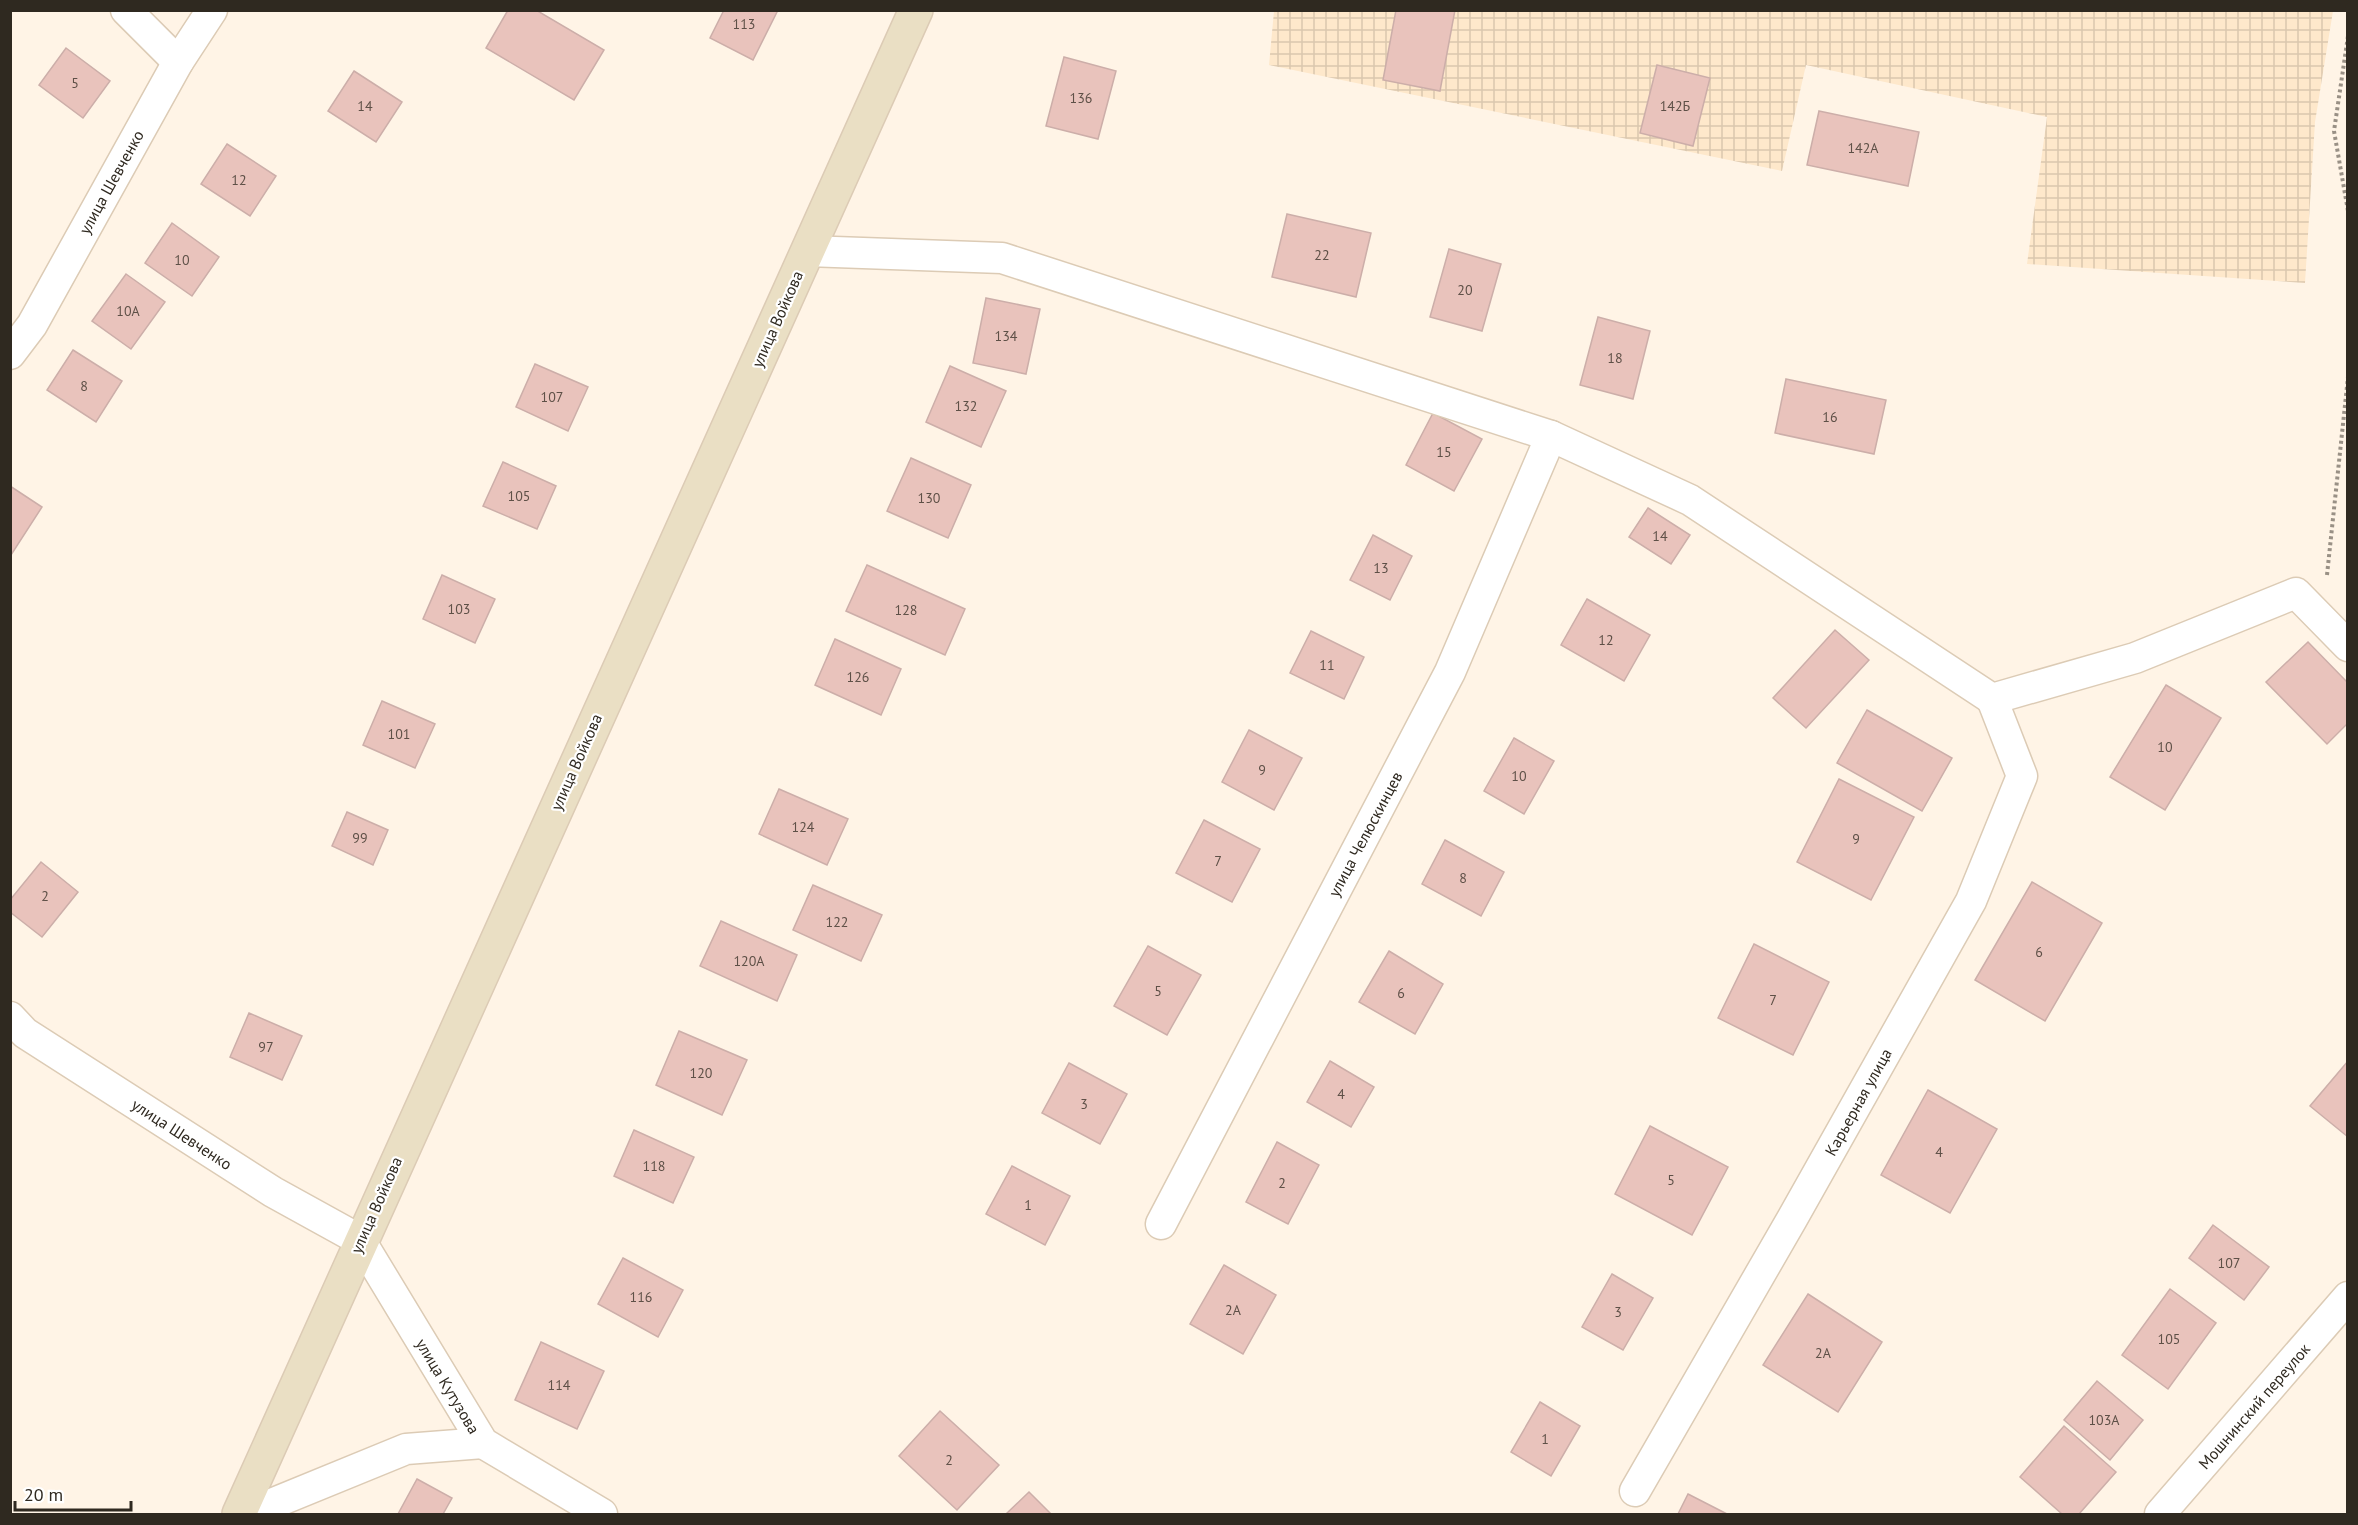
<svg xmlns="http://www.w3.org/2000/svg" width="2358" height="1525" viewBox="0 0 2358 1525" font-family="'PT Sans',sans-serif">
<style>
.industrial{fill:url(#industrial-grid)}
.building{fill:#e9c3bc;stroke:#ccaea9;stroke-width:1.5}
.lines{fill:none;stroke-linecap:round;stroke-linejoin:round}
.street-casing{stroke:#dccbb5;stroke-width:33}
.secondary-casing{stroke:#dccbb5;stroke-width:36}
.path{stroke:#999085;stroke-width:4;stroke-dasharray:3 3;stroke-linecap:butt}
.street{stroke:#fff;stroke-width:30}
.secondary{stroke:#eadfc4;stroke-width:33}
.labels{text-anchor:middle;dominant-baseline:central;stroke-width:4.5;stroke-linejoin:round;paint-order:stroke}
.number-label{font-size:14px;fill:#5e5047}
.street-label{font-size:16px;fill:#2f2920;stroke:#fff}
</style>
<defs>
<pattern id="industrial-grid" width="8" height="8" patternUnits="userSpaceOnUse" patternTransform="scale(1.5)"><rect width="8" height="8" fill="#fee8cb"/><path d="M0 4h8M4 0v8" fill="none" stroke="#dac7ae"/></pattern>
</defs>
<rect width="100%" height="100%" fill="#fff4e6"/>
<path class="industrial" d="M 1274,11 L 2333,11 L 2315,122 L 2305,283 L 2027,264 L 2047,117 L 1806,65 L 1782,171 L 1269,65 Z"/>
<g class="building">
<path d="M 508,10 L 536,10 L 604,50 L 574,100 L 486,48 Z"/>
<path d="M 724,10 L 778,10 L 753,60 L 710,38 Z"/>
<path d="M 1396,10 L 1455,10 L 1440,91 L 1383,80 Z"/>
<path d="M 66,48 L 110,81 L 83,118 L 39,85 Z"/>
<path d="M 1064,57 L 1116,71 L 1098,139 L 1046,126 Z"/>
<path d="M 1657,65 L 1710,78 L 1693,146 L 1640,133 Z"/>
<path d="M 354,71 L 402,102 L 376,142 L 328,111 Z"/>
<path d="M 1819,111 L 1919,132 L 1908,186 L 1807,165 Z"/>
<path d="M 227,144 L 276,176 L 250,216 L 201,184 Z"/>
<path d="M 1287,214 L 1371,233 L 1356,297 L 1272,277 Z"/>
<path d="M 172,223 L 219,257 L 192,296 L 145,263 Z"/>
<path d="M 1449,249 L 1501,264 L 1482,331 L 1430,317 Z"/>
<path d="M 126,274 L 165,302 L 131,349 L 92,321 Z"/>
<path d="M 986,298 L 1040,309 L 1026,374 L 973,363 Z"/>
<path d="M 1598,317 L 1650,331 L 1633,399 L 1580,385 Z"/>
<path d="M 73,350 L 122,381 L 96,422 L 47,390 Z"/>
<path d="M 535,364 L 588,387 L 568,431 L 516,407 Z"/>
<path d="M 950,366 L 1006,391 L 981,447 L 926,422 Z"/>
<path d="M 1786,379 L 1886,400 L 1874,454 L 1775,433 Z"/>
<path d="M 1433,413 L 1482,439 L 1454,491 L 1406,465 Z"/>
<path d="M 911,458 L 971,485 L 948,538 L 887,511 Z"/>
<path d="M 503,462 L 556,486 L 537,529 L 483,506 Z"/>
<path d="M 10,486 L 42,507 L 11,555 L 10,555 Z"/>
<path d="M 1648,508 L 1690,535 L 1671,564 L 1629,537 Z"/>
<path d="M 1373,535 L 1412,556 L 1390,600 L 1350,580 Z"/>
<path d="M 867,565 L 965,609 L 945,655 L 846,611 Z"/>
<path d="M 442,575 L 495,599 L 475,643 L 423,619 Z"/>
<path d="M 1587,599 L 1650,635 L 1624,681 L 1561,645 Z"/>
<path d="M 1835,630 L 1869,660 L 1806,728 L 1773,698 Z"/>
<path d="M 1311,631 L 1364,657 L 1344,699 L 1290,673 Z"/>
<path d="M 835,639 L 901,669 L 881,715 L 815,685 Z"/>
<path d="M 2308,642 L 2348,683 L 2348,723 L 2327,744 L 2266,682 Z"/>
<path d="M 2166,685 L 2221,718 L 2165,810 L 2110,777 Z"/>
<path d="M 382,701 L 435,724 L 415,768 L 363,745 Z"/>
<path d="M 1867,710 L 1952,758 L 1922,811 L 1837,763 Z"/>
<path d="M 1249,730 L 1302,758 L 1274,810 L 1222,782 Z"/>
<path d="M 1514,738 L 1554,761 L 1524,814 L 1484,791 Z"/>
<path d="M 1839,779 L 1914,817 L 1871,900 L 1797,862 Z"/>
<path d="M 779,789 L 848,819 L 827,865 L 759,834 Z"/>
<path d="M 347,812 L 388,830 L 373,865 L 332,846 Z"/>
<path d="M 1204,820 L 1260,849 L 1232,902 L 1176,873 Z"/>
<path d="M 1445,840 L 1504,872 L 1481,916 L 1422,884 Z"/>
<path d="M 41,862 L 78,892 L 42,937 L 10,912 L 10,900 Z"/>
<path d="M 2032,882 L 2102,923 L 2045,1021 L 1975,980 Z"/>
<path d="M 813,885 L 882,915 L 861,961 L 793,930 Z"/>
<path d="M 721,921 L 797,955 L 777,1001 L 700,966 Z"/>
<path d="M 1754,944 L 1829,982 L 1793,1055 L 1718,1018 Z"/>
<path d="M 1148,946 L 1201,975 L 1167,1035 L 1114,1006 Z"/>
<path d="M 1389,951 L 1443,984 L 1415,1034 L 1359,1002 Z"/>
<path d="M 249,1013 L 302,1036 L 282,1080 L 230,1057 Z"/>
<path d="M 679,1031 L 747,1060 L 722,1115 L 656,1085 Z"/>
<path d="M 1330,1061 L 1374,1087 L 1351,1127 L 1307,1102 Z"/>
<path d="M 2348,1061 L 2348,1137 L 2310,1106 Z"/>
<path d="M 1069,1063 L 1127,1094 L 1100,1144 L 1042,1113 Z"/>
<path d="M 1928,1090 L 1997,1129 L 1950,1213 L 1881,1175 Z"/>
<path d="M 1650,1126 L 1728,1167 L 1692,1235 L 1615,1194 Z"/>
<path d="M 634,1130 L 694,1157 L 673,1203 L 614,1176 Z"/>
<path d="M 1277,1142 L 1319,1165 L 1288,1224 L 1246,1202 Z"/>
<path d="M 1012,1166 L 1070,1196 L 1045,1245 L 986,1214 Z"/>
<path d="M 2213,1225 L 2269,1267 L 2244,1300 L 2189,1258 Z"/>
<path d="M 623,1258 L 683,1290 L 658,1337 L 598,1304 Z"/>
<path d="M 1224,1265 L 1276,1295 L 1243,1354 L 1190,1324 Z"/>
<path d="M 1612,1274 L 1653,1298 L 1623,1350 L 1582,1327 Z"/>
<path d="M 2170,1289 L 2216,1323 L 2168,1389 L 2122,1355 Z"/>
<path d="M 1808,1294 L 1882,1342 L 1838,1412 L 1763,1365 Z"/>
<path d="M 541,1342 L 604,1371 L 577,1429 L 515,1400 Z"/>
<path d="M 2097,1381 L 2143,1420 L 2110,1460 L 2064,1420 Z"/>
<path d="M 1540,1402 L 1580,1426 L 1551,1476 L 1511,1452 Z"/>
<path d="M 940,1411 L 999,1465 L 957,1510 L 899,1456 Z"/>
<path d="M 2064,1426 L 2116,1472 L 2079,1514 L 2062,1514 L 2020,1477 Z"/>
<path d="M 417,1479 L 452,1498 L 443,1514 L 398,1514 Z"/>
<path d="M 1029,1492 L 1051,1514 L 1006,1514 Z"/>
<path d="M 1688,1494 L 1727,1514 L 1678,1514 Z"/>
</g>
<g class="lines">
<defs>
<g id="street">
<path d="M 126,10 L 178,62"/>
<path d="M 807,251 L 1002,258 L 1551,436 L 1690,500 L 1992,699 L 2135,658 L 2296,593 L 2348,646"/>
<path d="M 10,354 L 32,325 L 178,62 L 212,10"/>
<path d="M 10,1017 L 25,1033 L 273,1192 L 360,1240 L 483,1443 L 602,1514"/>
<path d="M 1161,1224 L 1450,672 L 1551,436"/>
<path d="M 1635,1491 L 1792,1219 L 1971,901 L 2022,776 L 1992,699"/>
<path d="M 247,1514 L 406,1449 L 483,1443"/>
<path d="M 2160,1514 L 2348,1297"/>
</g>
<path id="secondary" d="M 239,1514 L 916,10"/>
</defs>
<use href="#street" class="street-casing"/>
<use href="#secondary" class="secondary-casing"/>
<g class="path">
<path d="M 2348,36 L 2334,131 L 2348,211"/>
<path d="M 2327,575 L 2348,377"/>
</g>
<use href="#street" class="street"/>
<use href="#secondary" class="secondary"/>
</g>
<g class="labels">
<g class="number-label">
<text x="744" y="24">113</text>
<text x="75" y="83">5</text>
<text x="1081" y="98">136</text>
<text x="365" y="106">14</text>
<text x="1675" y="106">142Б</text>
<text x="1863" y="148">142А</text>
<text x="239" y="180">12</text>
<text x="1322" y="255">22</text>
<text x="182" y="260">10</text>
<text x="1465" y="290">20</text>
<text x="128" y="311">10А</text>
<text x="1006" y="336">134</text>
<text x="1615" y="358">18</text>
<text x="84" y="386">8</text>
<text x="552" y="397">107</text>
<text x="966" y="406">132</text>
<text x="1830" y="417">16</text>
<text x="1444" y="452">15</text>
<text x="519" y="496">105</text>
<text x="929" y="498">130</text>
<text x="1660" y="536">14</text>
<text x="1381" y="568">13</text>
<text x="459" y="609">103</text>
<text x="906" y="610">128</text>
<text x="1606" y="640">12</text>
<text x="1327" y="665">11</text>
<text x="858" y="677">126</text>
<text x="399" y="734">101</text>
<text x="2165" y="747">10</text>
<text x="1262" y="770">9</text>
<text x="1519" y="776">10</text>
<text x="803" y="827">124</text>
<text x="360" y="838">99</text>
<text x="1856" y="839">9</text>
<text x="1218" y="861">7</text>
<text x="1463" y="878">8</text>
<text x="45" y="896">2</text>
<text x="837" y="922">122</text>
<text x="2039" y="952">6</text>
<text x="749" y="961">120А</text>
<text x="1158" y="991">5</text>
<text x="1401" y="993">6</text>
<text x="1773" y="1000">7</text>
<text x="266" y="1047">97</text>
<text x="701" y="1073">120</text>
<text x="1341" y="1094">4</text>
<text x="1084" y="1104">3</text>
<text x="1939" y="1152">4</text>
<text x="654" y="1166">118</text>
<text x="1671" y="1180">5</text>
<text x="1282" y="1183">2</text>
<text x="1028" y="1205">1</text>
<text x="2229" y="1263">107</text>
<text x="641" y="1297">116</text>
<text x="1233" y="1310">2А</text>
<text x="1618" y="1312">3</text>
<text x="2169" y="1339">105</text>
<text x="1823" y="1353">2А</text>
<text x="559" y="1385">114</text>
<text x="2104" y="1420">103А</text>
<text x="1545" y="1439">1</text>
<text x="949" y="1460">2</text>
</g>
<g class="street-label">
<text transform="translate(111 182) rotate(-61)">улица Шевченко</text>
<text transform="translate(777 319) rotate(-66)">улица Войкова</text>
<text transform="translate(576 762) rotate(-66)">улица Войкова</text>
<text transform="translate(1365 834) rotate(-62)">улица Челюскинцев</text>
<text transform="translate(1858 1102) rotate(-61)">Карьерная улица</text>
<text transform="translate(182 1134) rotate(33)">улица Шевченко</text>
<text transform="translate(376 1205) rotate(-66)">улица Войкова</text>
<text transform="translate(448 1386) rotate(59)">улица Кутузова</text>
<text transform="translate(2254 1406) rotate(-49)">Мошнинский переулок</text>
</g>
</g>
<rect width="2358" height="1525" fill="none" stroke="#2f2920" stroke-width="24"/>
<path d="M15 1501v9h116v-9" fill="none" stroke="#2f2920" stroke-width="3"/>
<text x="24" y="1501" font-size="18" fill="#2f2920" stroke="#ffffff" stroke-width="4.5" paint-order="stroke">20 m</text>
</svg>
